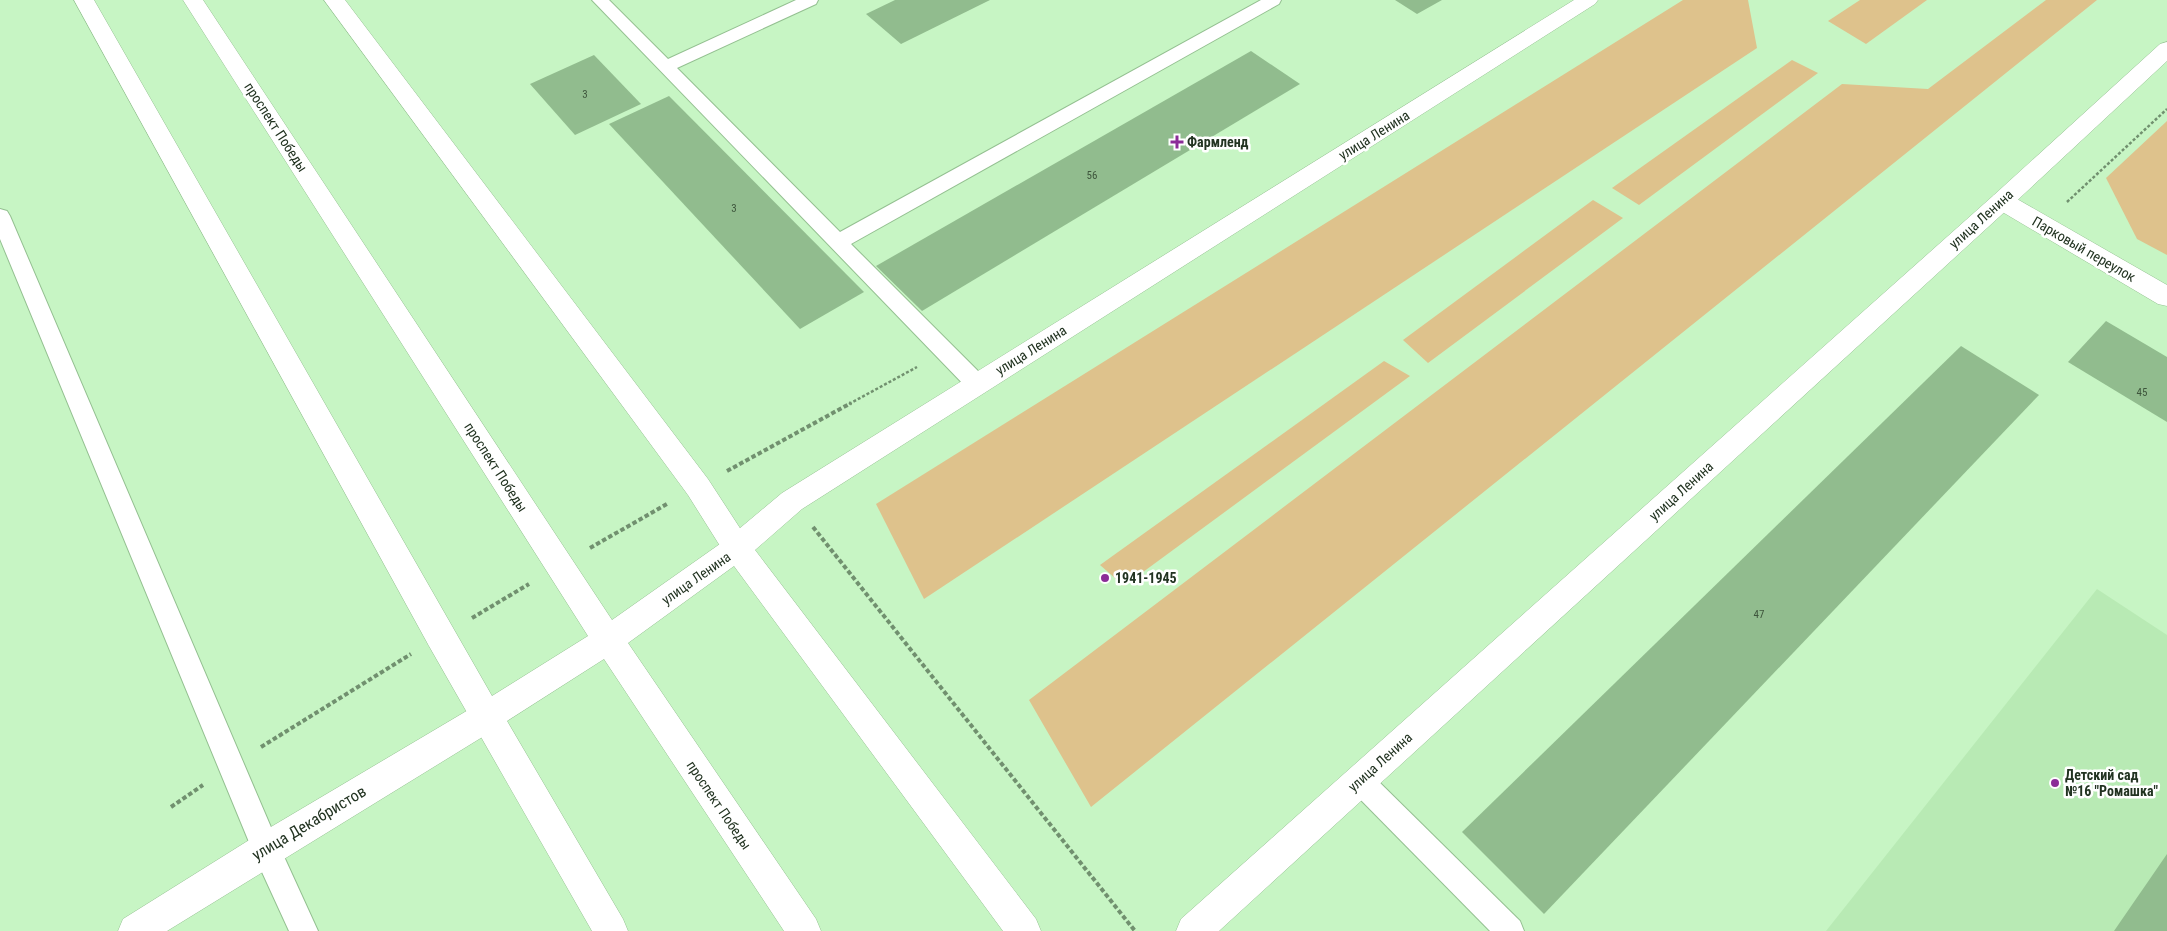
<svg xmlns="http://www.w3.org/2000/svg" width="2167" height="931" viewBox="0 0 2167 931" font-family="'Roboto Condensed',sans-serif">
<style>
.built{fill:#b8eab4}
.green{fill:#dec28c}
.building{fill:#91bc8e}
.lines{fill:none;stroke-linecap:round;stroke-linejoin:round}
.service-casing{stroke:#94c091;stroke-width:2}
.pedestrian-casing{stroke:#94c091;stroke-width:1}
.minor-casing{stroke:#94c091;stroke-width:1}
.tertiary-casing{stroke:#94c091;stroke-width:1}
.secondary-casing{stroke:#94c091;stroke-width:1}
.path-far1{stroke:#71906f;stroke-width:2.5;stroke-dasharray:3 2;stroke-linecap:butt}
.path{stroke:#71906f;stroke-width:4;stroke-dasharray:4.5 2.5;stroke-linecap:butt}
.service{fill:#fff;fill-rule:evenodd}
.pedestrian{fill:#fff;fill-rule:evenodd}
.minor{fill:#fff;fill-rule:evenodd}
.tertiary{fill:#fff;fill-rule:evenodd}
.secondary{fill:#fff;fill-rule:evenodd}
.poi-dot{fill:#8b2d97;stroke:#fff;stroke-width:2}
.labels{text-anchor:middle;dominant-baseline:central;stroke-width:5;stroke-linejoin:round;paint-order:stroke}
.number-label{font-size:11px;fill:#3e553c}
.street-label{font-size:14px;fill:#223321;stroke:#fff}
.poi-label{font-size:14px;font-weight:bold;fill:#223321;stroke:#fff;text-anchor:start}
.near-street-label{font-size:16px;fill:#223321;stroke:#fff}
</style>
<rect width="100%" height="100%" fill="#c7f5c4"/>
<path class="built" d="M 2097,589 L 2167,635 L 2167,931 L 1826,931 Z"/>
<g class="green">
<path d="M 1683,0 L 1748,0 L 1757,48 L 924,599 L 876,504 Z"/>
<path d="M 1860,0 L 1927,0 L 1866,44 L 1828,21 Z"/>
<path d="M 2046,0 L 2097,0 L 1091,807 L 1029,700 L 1842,84 L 1928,89 Z"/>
<path d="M 1792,60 L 1818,73 L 1639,205 L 1612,188 Z"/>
<path d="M 2167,121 L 2167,255 L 2137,239 L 2106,178 Z"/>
<path d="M 1593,200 L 1623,218 L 1428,363 L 1403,340 Z"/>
<path d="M 1384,361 L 1410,376 L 1124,586 L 1100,565 Z"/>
</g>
<g class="building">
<path d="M 895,0 L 990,0 L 901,44 L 866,14 Z"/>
<path d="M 1395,0 L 1442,0 L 1417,14 Z"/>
<path d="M 1251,51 L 1300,84 L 922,311 L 876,266 Z"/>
<path d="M 594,55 L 641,104 L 575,135 L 530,84 Z"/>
<path d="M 669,96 L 864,292 L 800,329 L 609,124 Z"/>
<path d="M 2106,321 L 2167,357 L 2167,422 L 2068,362 Z"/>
<path d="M 1961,346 L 2039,395 L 1544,914 L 1462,832 Z"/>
<path d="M 2167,854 L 2167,931 L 2114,931 Z"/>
</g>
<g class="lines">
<defs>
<g id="service">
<path d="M 592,0 L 609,0 L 668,59 L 796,0 L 818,0 L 816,4 L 677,68 L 840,232 L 1261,0 L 1281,0 L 1279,4 L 851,244 L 985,378 L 988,384 L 985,390 L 977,392 L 969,390 Z"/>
<path d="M 0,209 L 7,211 L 10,216 L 276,839 L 318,931 L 289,931 L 256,859 L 0,239 Z"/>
<path d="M 1359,767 L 1368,771 L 1520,921 L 1524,931 L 1490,931 L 1350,789 L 1346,780 L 1350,771 Z"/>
</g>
<path id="pedestrian" d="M 324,0 L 345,0 L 708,479 L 747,539 L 751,548 L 747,557 L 737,560 L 727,557 L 688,495 Z"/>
<path id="minor" d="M 486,702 L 497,706 L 502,717 L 497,728 L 167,931 L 118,931 L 123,919 L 254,837 L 475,706 Z"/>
<path id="tertiary" d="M 2002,193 L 2010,195 L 2167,285 L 2167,306 L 2158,304 L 1994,207 L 1990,201 L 1994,195 Z"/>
<g id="secondary">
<path d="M 74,0 L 94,0 L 492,696 L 588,636 L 183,0 L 203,0 L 612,620 L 727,539 L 782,493 L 1574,0 L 1598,0 L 1595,4 L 802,509 L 755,550 L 1036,919 L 1041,931 L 1003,931 L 734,566 L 628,643 L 816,919 L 821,931 L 784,931 L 604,659 L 507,721 L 623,919 L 628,931 L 592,931 L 429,646 Z"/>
<path d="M 2167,42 L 2167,61 L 2010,207 L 1219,931 L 1176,931 L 1181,919 L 1994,195 L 2160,44 Z"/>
</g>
</defs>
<use href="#service" class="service-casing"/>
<use href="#pedestrian" class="pedestrian-casing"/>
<use href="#minor" class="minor-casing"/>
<use href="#tertiary" class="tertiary-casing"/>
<use href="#secondary" class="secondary-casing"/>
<g class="path-far1">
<path d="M 2067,202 L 2167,109"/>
<path d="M 849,404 L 917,367"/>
</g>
<g class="path">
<path d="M 727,471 L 851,403"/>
<path d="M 813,527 L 1135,931"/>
<path d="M 590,548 L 667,504"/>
<path d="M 472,618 L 529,584"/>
<path d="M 261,747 L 411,654"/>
<path d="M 171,807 L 203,785"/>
</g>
<use href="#service" class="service"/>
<use href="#pedestrian" class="pedestrian"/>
<use href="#minor" class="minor"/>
<use href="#tertiary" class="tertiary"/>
<use href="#secondary" class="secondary"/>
</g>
<g class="poi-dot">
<path d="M1174.5 134.5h5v5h5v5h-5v5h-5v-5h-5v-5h5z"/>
<circle cx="1105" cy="578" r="5"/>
<circle cx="2055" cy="783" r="5"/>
</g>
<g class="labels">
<g class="number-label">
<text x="585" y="94">3</text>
<text x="1092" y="175">56</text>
<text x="734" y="208">3</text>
<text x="2142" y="392">45</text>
<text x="1759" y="614">47</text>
</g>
<g class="street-label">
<text transform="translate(276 127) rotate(57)">проспект Победы</text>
<text transform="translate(1374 135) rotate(-32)">улица Ленина</text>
<text transform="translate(1981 219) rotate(-42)">улица Ленина</text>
<text transform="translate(2084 249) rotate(30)">Парковый переулок</text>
<text transform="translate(1031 350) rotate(-32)">улица Ленина</text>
<text transform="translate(496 467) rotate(57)">проспект Победы</text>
<text transform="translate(1681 491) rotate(-42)">улица Ленина</text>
<text transform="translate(696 578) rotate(-35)">улица Ленина</text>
<text transform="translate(1380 762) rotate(-42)">улица Ленина</text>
<text transform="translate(719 805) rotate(56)">проспект Победы</text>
</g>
<g class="poi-label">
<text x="1187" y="142">Фармленд</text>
<text x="1115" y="578">1941-1945</text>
<text x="2065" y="775">Детский сад<tspan x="2065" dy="16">№16 "Ромашка"</tspan></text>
</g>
<g class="near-street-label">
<text transform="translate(309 823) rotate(-31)">улица Декабристов</text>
</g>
</g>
</svg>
